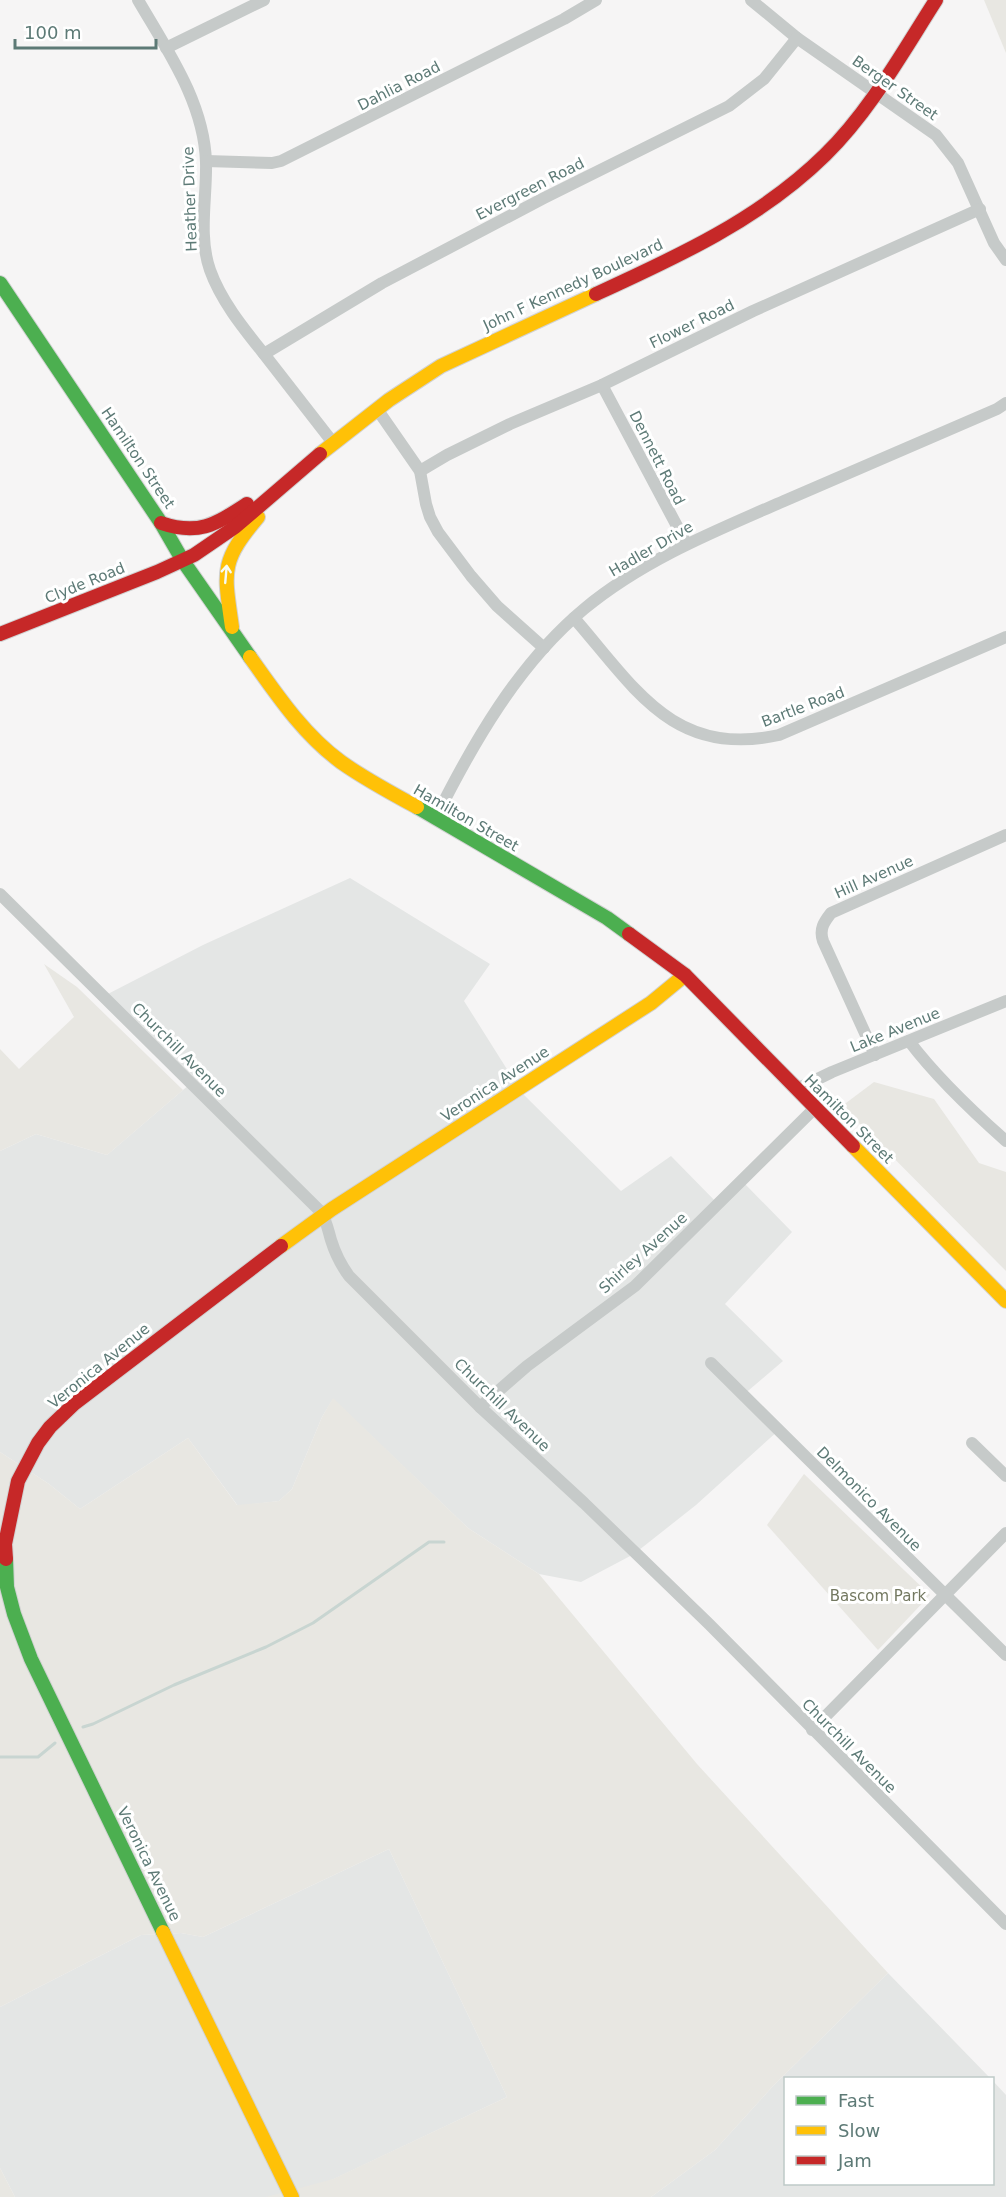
<svg xmlns="http://www.w3.org/2000/svg" width="1006" height="2197" viewBox="0 0 1006 2197" font-family="'DejaVu Sans',sans-serif">
<style>
.built{fill:#e4e6e5}
.green{fill:#e8e7e2}
.lines{fill:none;stroke-linecap:round;stroke-linejoin:round}
.stream{stroke:#c8d5d1;stroke-width:3}
.fast-casing{stroke:#d1d2d2;stroke-width:16}
.slow-casing{stroke:#d1d2d2;stroke-width:16}
.jam-casing{stroke:#d1d2d2;stroke-width:16}
.street{stroke:#c6cac9;stroke-width:12}
.fast{stroke:#4caf50;stroke-width:14}
.slow{stroke:#ffc107;stroke-width:14}
.jam{stroke:#c62828;stroke-width:14}
.oneway{stroke:#f6fbf6}
.labels{text-anchor:middle;dominant-baseline:central;stroke-width:6;stroke-linejoin:round;paint-order:stroke}
.street-label{font-size:15px;fill:#5d7a76;stroke:#fff}
.park-label{font-size:15px;fill:#737860;stroke:#fff}
</style>
<rect width="100%" height="100%" fill="#f6f5f5"/>
<g class="built">
<path d="M 350,878 L 490,964 L 464,1001 L 522,1093 L 621,1191 L 671,1156 L 721,1207 L 745,1184 L 792,1232 L 725,1304 L 783,1361 L 742,1396 L 779,1430 L 696,1505 L 634,1554 L 581,1582 L 539,1574 L 468,1528 L 333,1399 L 322,1417 L 292,1489 L 279,1501 L 238,1506 L 188,1438 L 80,1509 L 49,1484 L 0,1452 L 0,1151 L 36,1134 L 107,1155 L 190,1084 L 102,997 L 203,945 Z"/>
<path d="M 389,1849 L 507,2097 L 300,2195 L 267,2197 L 15,2197 L 0,2168 L 0,2007 L 141,1935 L 181,1933 L 203,1937 Z"/>
<path d="M 888,1973 L 990,2078 L 786,2078 L 786,2184 L 992,2184 L 993,2081 L 1006,2095 L 1006,2197 L 651,2197 L 715,2150 L 773,2086 Z"/>
</g>
<g class="green">
<path d="M 984,0 L 1006,0 L 1006,53 Z"/>
<path d="M 44,964 L 77,987 L 183,1090 L 107,1155 L 36,1134 L 0,1151 L 0,1049 L 19,1069 L 74,1017 Z"/>
<path d="M 874,1082 L 934,1099 L 979,1163 L 1006,1172 L 1006,1271 L 842,1106 Z"/>
<path d="M 333,1398 L 468,1528 L 539,1574 L 697,1764 L 888,1973 L 773,2086 L 715,2150 L 651,2197 L 266,2197 L 333,2179 L 507,2097 L 389,1849 L 203,1937 L 181,1933 L 141,1935 L 0,2007 L 0,1452 L 49,1484 L 80,1509 L 188,1438 L 237,1505 L 279,1501 L 292,1489 L 322,1417 Z"/>
<path d="M 804,1474 L 930,1595 L 878,1650 L 767,1525 Z"/>
<path d="M 0,2168 L 15,2197 L 0,2197 Z"/>
</g>
<g class="lines">
<g class="stream">
<path d="M 83,1727 L 93,1724 L 174,1685 L 266,1647 L 313,1623 L 429,1542 L 444,1542"/>
<path d="M 0,1757 L 38,1757 L 55,1743"/>
</g>
<defs>
<g id="fast">
<path d="M 0,283 L 161,523 L 183,561 L 250,657"/>
<path d="M 417,807 L 607,918 L 629,934"/>
<path d="M 6,1559 L 7,1587 L 14,1614 L 31,1659 L 163,1932"/>
</g>
<g id="slow">
<path d="M 320,454 L 389,400 L 441,366 L 596,294"/>
<path d="M 232,627 C 224,571 220,562 258,517"/>
<path d="M 250,657 C 277,695 303,734 341,762 C 365,779 391,793 417,807"/>
<path d="M 853,1146 L 1006,1301"/>
<path d="M 281,1246 L 332,1209 L 651,1003 L 685,975"/>
<path d="M 163,1932 L 292,2197"/>
</g>
<g id="jam">
<path d="M 596,294 C 677,257 760,219 825,155 C 870,111 902,53 936,0"/>
<path d="M 161,523 C 199,536 216,524 247,504"/>
<path d="M 0,634 L 157,572 L 194,555 L 235,527 L 320,454"/>
<path d="M 629,934 L 685,975 L 853,1146"/>
<path d="M 6,1559 L 5,1544 L 18,1481 L 38,1443 L 50,1427 L 74,1404 L 281,1246"/>
</g>
</defs>
<use href="#fast" class="fast-casing"/>
<use href="#slow" class="slow-casing"/>
<use href="#jam" class="jam-casing"/>
<g class="street">
<path d="M 138,0 C 167,50 204,102 206,162 C 207,197 198,236 210,270 C 221,301 244,329 264,354 C 287,384 311,414 334,444"/>
<path d="M 751,0 L 797,38 L 936,135 L 958,163 L 994,243 L 1006,260"/>
<path d="M 166,48 L 264,0"/>
<path d="M 206,161 L 272,163 L 281,161 L 564,19 L 596,0"/>
<path d="M 264,354 L 382,283 L 544,198 L 729,106 L 764,79 L 797,38"/>
<path d="M 602,385 L 686,543"/>
<path d="M 377,409 L 420,471 L 426,504 L 430,517 L 438,532 L 471,576 L 497,606 L 544,648"/>
<path d="M 420,471 L 447,455 L 510,424 L 602,385 L 753,311 L 980,209"/>
<path d="M 574,618 C 635,688 673,758 779,735 L 1006,637"/>
<path d="M 435,819 C 473,743 518,664 584,609 C 643,560 715,531 784,501 C 855,470 926,439 997,409 L 1006,403"/>
<path d="M 0,894 L 321,1212 C 327,1222 328,1230 331,1240 C 335,1253 341,1265 349,1276 L 480,1407 L 584,1503 L 709,1624 L 1006,1924"/>
<path d="M 909,1041 C 937,1078 972,1111 1006,1141"/>
<path d="M 875,1055 L 823,941 C 819,929 824,922 831,913 L 1006,835"/>
<path d="M 797,1089 L 832,1072 L 1006,1001"/>
<path d="M 711,1363 L 1006,1655"/>
<path d="M 480,1407 L 527,1366 L 635,1286 L 815,1108"/>
<path d="M 972,1443 L 1006,1476"/>
<path d="M 812,1730 L 1006,1533"/>
</g>
<use href="#fast" class="fast"/>
<use href="#slow" class="slow"/>
<use href="#jam" class="jam"/>
</g>
<defs><path id="oneway-shaft" d="M-6 0H5M1.5-3L5.5 0L1.5 3" fill="none" stroke-width="1.6" stroke-linecap="round" stroke-linejoin="round" transform="scale(1.5)"/></defs>
<use class="oneway" href="#oneway-shaft" transform="translate(226 574) rotate(-85)"/>
<g class="labels">
<g class="street-label">
<text transform="translate(399 86) rotate(-27)">Dahlia Road</text>
<text transform="translate(895 88) rotate(35)">Berger Street</text>
<text transform="translate(530 189) rotate(-27)">Evergreen Road</text>
<text transform="translate(190 199) rotate(-92)">Heather Drive</text>
<text transform="translate(573 285) rotate(-25)">John F Kennedy Boulevard</text>
<text transform="translate(692 324) rotate(-26)">Flower Road</text>
<text transform="translate(138 458) rotate(56)">Hamilton Street</text>
<text transform="translate(657 458) rotate(63)">Dennett Road</text>
<text transform="translate(651 549) rotate(-30)">Hadler Drive</text>
<text transform="translate(85 583) rotate(-22)">Clyde Road</text>
<text transform="translate(803 707) rotate(-21)">Bartle Road</text>
<text transform="translate(466 818) rotate(30)">Hamilton Street</text>
<text transform="translate(874 877) rotate(-24)">Hill Avenue</text>
<text transform="translate(895 1030) rotate(-22)">Lake Avenue</text>
<text transform="translate(179 1050) rotate(45)">Churchill Avenue</text>
<text transform="translate(495 1084) rotate(-33)">Veronica Avenue</text>
<text transform="translate(849 1119) rotate(45)">Hamilton Street</text>
<text transform="translate(643 1253) rotate(-42)">Shirley Avenue</text>
<text transform="translate(99 1366) rotate(-39)">Veronica Avenue</text>
<text transform="translate(502 1405) rotate(44)">Churchill Avenue</text>
<text transform="translate(869 1499) rotate(45)">Delmonico Avenue</text>
<text transform="translate(849 1746) rotate(45)">Churchill Avenue</text>
<text transform="translate(149 1864) rotate(64)">Veronica Avenue</text>
</g>
<g class="park-label">
<text x="878" y="1596">Bascom Park</text>
</g>
</g>
<rect x="784" y="2077" width="210" height="108" fill="#ffffff" stroke="#becac8" stroke-width="1.5"/>
<rect x="796" y="2096" width="30" height="9" fill="#4caf50" stroke="#becac8" stroke-width="1.5"/>
<text x="838" y="2107" font-size="18" fill="#5d7a76">Fast</text>
<rect x="796" y="2126" width="30" height="9" fill="#ffc107" stroke="#becac8" stroke-width="1.5"/>
<text x="838" y="2137" font-size="18" fill="#5d7a76">Slow</text>
<rect x="796" y="2156" width="30" height="9" fill="#c62828" stroke="#becac8" stroke-width="1.5"/>
<text x="838" y="2167" font-size="18" fill="#5d7a76">Jam</text>
<path d="M15 39v9h141v-9" fill="none" stroke="#5d7a76" stroke-width="3"/>
<text x="24" y="39" font-size="18" fill="#5d7a76" stroke="#ffffff" stroke-width="4.5" paint-order="stroke">100 m</text>
</svg>
